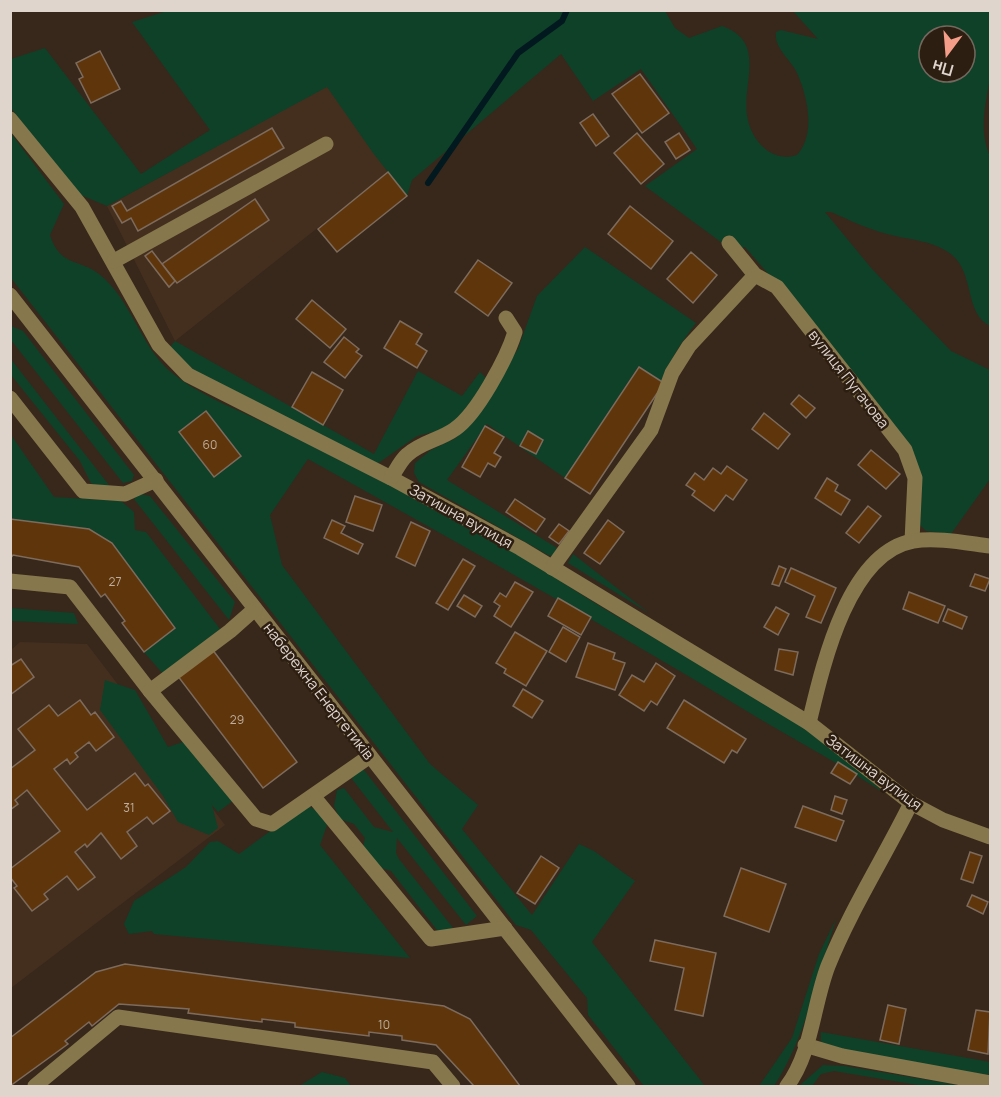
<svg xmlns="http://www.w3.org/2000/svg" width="1001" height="1097" viewBox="0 0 1001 1097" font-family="Manrope,sans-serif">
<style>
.built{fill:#442f1e}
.green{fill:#0e4128;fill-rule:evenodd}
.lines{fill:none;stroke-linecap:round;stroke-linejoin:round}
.stream{stroke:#02191f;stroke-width:6}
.building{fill:#5f360c;stroke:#7d6b5d;stroke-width:1.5}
.minor{stroke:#87774c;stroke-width:15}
.labels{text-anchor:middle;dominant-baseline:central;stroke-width:5;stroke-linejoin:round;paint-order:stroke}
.number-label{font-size:12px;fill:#bfad9d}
.street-label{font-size:15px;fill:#dfd5cd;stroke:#2d1e12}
</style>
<rect width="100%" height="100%" fill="#37281b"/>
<g class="built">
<path d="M 327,86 L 388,172 L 175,341 L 107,206 Z"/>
<path d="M 20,642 L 87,644 L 225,825 L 11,988 L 11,650 Z"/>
</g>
<g class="green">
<path d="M 170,10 L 665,11 L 675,28 L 689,38 L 722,26 C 767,42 742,82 747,115 C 750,139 771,164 797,155 C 817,134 807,92 795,69 C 788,57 774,47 776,32 L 781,30 L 818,39 L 793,11 L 990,11 C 990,32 994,56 990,77 C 986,104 978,129 990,156 L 990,326 C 964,313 975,274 952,255 C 934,240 909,240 887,234 C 868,229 849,220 831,212 L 825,212 L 872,269 L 951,351 L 990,370 L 990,479 L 951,534 L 926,531 L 920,525 L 922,488 L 920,472 L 796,306 L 745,247 L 733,251 L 645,186 L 697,149 L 641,69 L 593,101 L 561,54 L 412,180 L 407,196 L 373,153 L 327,87 L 107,206 L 76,193 L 11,108 L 11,59 L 45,48 L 141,174 L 210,130 L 132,22 ZM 929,36 L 965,36 L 965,72 L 929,72 Z"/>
<path d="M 10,132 L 64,204 L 50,235 C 60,267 80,259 99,274 C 132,300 140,347 172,373 C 200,396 239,410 271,426 C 330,454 389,482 447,510 C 495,533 537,567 582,595 C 684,659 798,710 885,794 C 840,763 792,739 745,710 C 601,623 455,541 308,459 L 270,515 L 282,565 L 430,764 L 478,805 L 462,829 L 532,915 L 579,844 L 594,851 L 635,881 L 592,942 L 705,1086 L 644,1086 L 588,1015 L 587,998 L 531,930 L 516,925 L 11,278 Z"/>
<path d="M 585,247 L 696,323 C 682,342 668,360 664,383 L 638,367 L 565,478 L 487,424 L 447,480 L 562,551 L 553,556 L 548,555 L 419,482 L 414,473 L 415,463 L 431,450 L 456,438 L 518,349 L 537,296 Z"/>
<path d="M 11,326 L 23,331 L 134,475 L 132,481 L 123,483 L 11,340 Z"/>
<path d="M 175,341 L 374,454 L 418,371 L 462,396 L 480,372 L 487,379 L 458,420 L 449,428 L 417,436 L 377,464 L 212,381 L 186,365 L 170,347 Z"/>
<path d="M 10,358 L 112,489 L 104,490 L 91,483 L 80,461 L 11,375 Z"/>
<path d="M 11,435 L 54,497 L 121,501 L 134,512 L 135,530 L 146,532 L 220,629 L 164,675 L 144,652 L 174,629 L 112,543 L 95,533 L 15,521 L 11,516 Z"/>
<path d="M 139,494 L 150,496 L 235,602 L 229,620 L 134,499 Z"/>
<path d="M 573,554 L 649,613 L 568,563 Z"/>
<path d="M 11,608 L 74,613 L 78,624 L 11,621 Z"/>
<path d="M 105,680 L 135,690 L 168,747 L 189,740 L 234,800 L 218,812 L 212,805 L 218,828 L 209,835 L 178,822 L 163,796 L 100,710 Z"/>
<path d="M 358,770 L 364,770 L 477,916 L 466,925 L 397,838 L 396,853 L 399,859 L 457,933 L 444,939 L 391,871 L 372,865 L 363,848 L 365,838 L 354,824 L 340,819 L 334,806 L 337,790 L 344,788 L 374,827 L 393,832 L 352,779 Z"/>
<path d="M 306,805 L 316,810 L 327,825 L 320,845 L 410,958 L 154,934 L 152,931 L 129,934 L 124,924 L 134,901 L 186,867 L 210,842 L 218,841 L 239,854 Z"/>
<path d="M 836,919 C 818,974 806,1037 774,1086 L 759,1086 L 792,1038 L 819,954 Z"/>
<path d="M 821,1032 L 990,1062 L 990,1075 L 900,1062 L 821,1044 Z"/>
<path d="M 823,1065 L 844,1066 L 964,1086 L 924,1086 L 834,1071 L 821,1074 L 812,1086 L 799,1086 Z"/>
<path d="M 322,1072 L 345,1078 L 351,1086 L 299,1086 Z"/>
</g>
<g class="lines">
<path class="stream" d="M 428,183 L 518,53 L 562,21 L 567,10"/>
</g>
<g class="building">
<path d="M 100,51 L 120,89 L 91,103 L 79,79 L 83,77 L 76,63 Z"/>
<path d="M 640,74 L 669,113 L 642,133 L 612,94 Z"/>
<path d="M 593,114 L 609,136 L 596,146 L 580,123 Z"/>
<path d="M 272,128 L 284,148 L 138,231 L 131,218 L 122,223 L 112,206 L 121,201 L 127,211 Z"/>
<path d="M 637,133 L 664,164 L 641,184 L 614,153 Z"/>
<path d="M 679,133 L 690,150 L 676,159 L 665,142 Z"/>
<path d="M 388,172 L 407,196 L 337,252 L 318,229 Z"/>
<path d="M 255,199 L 269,220 L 177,283 L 162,264 Z"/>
<path d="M 630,206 L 673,241 L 651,269 L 608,234 Z"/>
<path d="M 152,251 L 175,281 L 169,287 L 145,256 Z"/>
<path d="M 691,252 L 717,275 L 693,303 L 667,279 Z"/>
<path d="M 478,260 L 512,283 L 488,316 L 455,292 Z"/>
<path d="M 312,300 L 346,329 L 330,348 L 296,319 Z"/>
<path d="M 400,321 L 422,334 L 416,344 L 427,351 L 417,368 L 384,348 Z"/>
<path d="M 344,337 L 359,349 L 356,352 L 362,356 L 345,378 L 324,362 Z"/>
<path d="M 639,367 L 664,383 L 590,494 L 565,478 Z"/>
<path d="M 312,372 L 343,390 L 323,425 L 292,407 Z"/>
<path d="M 799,395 L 815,408 L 806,418 L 791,404 Z"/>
<path d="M 206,411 L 241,456 L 214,477 L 179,432 Z"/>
<path d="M 764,413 L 790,434 L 778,449 L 752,429 Z"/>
<path d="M 485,426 L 504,437 L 494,453 L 501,457 L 495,467 L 488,463 L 480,477 L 462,467 Z"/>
<path d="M 528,431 L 543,440 L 536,454 L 520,446 Z"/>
<path d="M 871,450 L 900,474 L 886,489 L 858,465 Z"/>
<path d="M 727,466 L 747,480 L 733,500 L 726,495 L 714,511 L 692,495 L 695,491 L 686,485 L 695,473 L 704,480 L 713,468 L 721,474 Z"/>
<path d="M 827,478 L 838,485 L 835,491 L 850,500 L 841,515 L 815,498 Z"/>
<path d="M 355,496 L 382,505 L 373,531 L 346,522 Z"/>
<path d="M 515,499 L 545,519 L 536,532 L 506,512 Z"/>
<path d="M 868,506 L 881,516 L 859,543 L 846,533 Z"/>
<path d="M 10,519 L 89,529 L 112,543 L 175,628 L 144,652 L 122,623 L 125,621 L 105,594 L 101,597 L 79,567 L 13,555 L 10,559 Z"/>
<path d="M 332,520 L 345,526 L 341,533 L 363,544 L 358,554 L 324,538 Z"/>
<path d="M 608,520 L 624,532 L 600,564 L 584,553 Z"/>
<path d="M 411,522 L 430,531 L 415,566 L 396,557 Z"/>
<path d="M 559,524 L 569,531 L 559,544 L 549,537 Z"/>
<path d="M 463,559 L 475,566 L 448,610 L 436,603 Z"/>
<path d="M 779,566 L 786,569 L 779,586 L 772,584 Z"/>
<path d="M 791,568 L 836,588 L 821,623 L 806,617 L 815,596 L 785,582 Z"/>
<path d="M 975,574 L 990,579 L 985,591 L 970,586 Z"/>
<path d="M 515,582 L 533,592 L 511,627 L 494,616 L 500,606 L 494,602 L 500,593 L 506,597 Z"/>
<path d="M 909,592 L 945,606 L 938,623 L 903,609 Z"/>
<path d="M 464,595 L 482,606 L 475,617 L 457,606 Z"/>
<path d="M 558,598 L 591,617 L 581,635 L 548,616 Z"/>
<path d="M 776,607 L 789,614 L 778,635 L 764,627 Z"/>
<path d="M 948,609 L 967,617 L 962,629 L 943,621 Z"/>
<path d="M 563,627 L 580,637 L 566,662 L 549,652 Z"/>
<path d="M 515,632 L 547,651 L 526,686 L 504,673 L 506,669 L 496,663 Z"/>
<path d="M 588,643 L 615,653 L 613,659 L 625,663 L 615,690 L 576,677 Z"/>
<path d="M 212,649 L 297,762 L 263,788 L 177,675 Z"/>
<path d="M 779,649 L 798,652 L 793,675 L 775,670 Z"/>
<path d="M 21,659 L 34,677 L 10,695 L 10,666 Z"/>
<path d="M 656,663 L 675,676 L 657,705 L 651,701 L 644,711 L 619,695 L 632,675 L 644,682 Z"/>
<path d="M 523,689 L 543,701 L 532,718 L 513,706 Z"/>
<path d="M 80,700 L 91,715 L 95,712 L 114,737 L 96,751 L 89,742 L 75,753 L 78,757 L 70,764 L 67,759 L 54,769 L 87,810 L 135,773 L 145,786 L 148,784 L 170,811 L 153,824 L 147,817 L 127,832 L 137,846 L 121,859 L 101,833 L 87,847 L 85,844 L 75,852 L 95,877 L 78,890 L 67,876 L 44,894 L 48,899 L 32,911 L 14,888 L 17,886 L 10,877 L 10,869 L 60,831 L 27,790 L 15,800 L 18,804 L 10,810 L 10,769 L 35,750 L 18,729 L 49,705 L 58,716 Z"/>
<path d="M 684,700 L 746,739 L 737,753 L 732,750 L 724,763 L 667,728 Z"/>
<path d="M 838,762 L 857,774 L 850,784 L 831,773 Z"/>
<path d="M 835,796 L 847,800 L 842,814 L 831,810 Z"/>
<path d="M 803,806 L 844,821 L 836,841 L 795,827 Z"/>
<path d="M 970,852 L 982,856 L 973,883 L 961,879 Z"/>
<path d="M 541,856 L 559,868 L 535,904 L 517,893 Z"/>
<path d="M 741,868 L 786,884 L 769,932 L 724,916 Z"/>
<path d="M 972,895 L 988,902 L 983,914 L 967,906 Z"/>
<path d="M 655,940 L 716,953 L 703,1016 L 675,1010 L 684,968 L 650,961 Z"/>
<path d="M 125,964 L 444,1006 L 470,1019 L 520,1086 L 474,1086 L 436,1045 L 402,1040 L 402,1036 L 369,1032 L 369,1036 L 295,1027 L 295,1023 L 262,1019 L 262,1022 L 188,1013 L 189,1009 L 119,1004 L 92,1026 L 89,1022 L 65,1041 L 68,1044 L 10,1086 L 10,1038 L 96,972 Z"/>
<path d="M 888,1005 L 906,1009 L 899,1044 L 880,1040 Z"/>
<path d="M 976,1010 L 990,1012 L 988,1054 L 968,1050 Z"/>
</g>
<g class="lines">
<g class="minor">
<path d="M 10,119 L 82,207 L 159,345 L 188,375 L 391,478 L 520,548 L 809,723 L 911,803 L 943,820 L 990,837"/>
<path d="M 729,243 L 755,275 L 777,287 L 905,450 L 915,478 L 912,541"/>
<path d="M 114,261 L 326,144"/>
<path d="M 10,295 L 628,1086"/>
<path d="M 10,398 L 83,491 L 125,494 L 156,480"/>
<path d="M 391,478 C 396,471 400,461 407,455 C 421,442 440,440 455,429 C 477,414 507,358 515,332 L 506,318"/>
<path d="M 552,568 L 651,430 L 672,373 L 689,346 L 755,275"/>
<path d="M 10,581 L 70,587 L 150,691 L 230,631 L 255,609"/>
<path d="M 150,691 L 256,819 L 272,824 L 370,756"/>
<path d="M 809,723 C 822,669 847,553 913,541 C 937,537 966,543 990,546"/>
<path d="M 313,796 L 431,939 L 505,928"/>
<path d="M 805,1045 L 842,1056 L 990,1083"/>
<path d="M 35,1086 L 118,1017 L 433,1062 L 453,1086"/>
<path d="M 787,1086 C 812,1053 813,1005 828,966 C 851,909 884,858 911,803"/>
</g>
</g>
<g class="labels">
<g class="number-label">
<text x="210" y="444">60</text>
<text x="115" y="581">27</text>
<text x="237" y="719">29</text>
<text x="129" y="807">31</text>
<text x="384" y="1024">10</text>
</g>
<g class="street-label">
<text transform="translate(849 379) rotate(52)">вулиця Пугачова</text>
<text transform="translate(461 516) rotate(29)">Затишна вулиця</text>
<text transform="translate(319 691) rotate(52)">набережна Енергетиків</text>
<text transform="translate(874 772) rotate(37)">Затишна вулиця</text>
</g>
</g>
<rect width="1001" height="1097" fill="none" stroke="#dfd5cd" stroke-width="24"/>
<g transform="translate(947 54) rotate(196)"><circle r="28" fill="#2d1e12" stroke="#74675d" stroke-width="1.5"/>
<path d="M0-4.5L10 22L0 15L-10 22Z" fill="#f49e89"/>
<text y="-9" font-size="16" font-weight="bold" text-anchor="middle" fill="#dfd5cd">Пн</text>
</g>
</svg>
